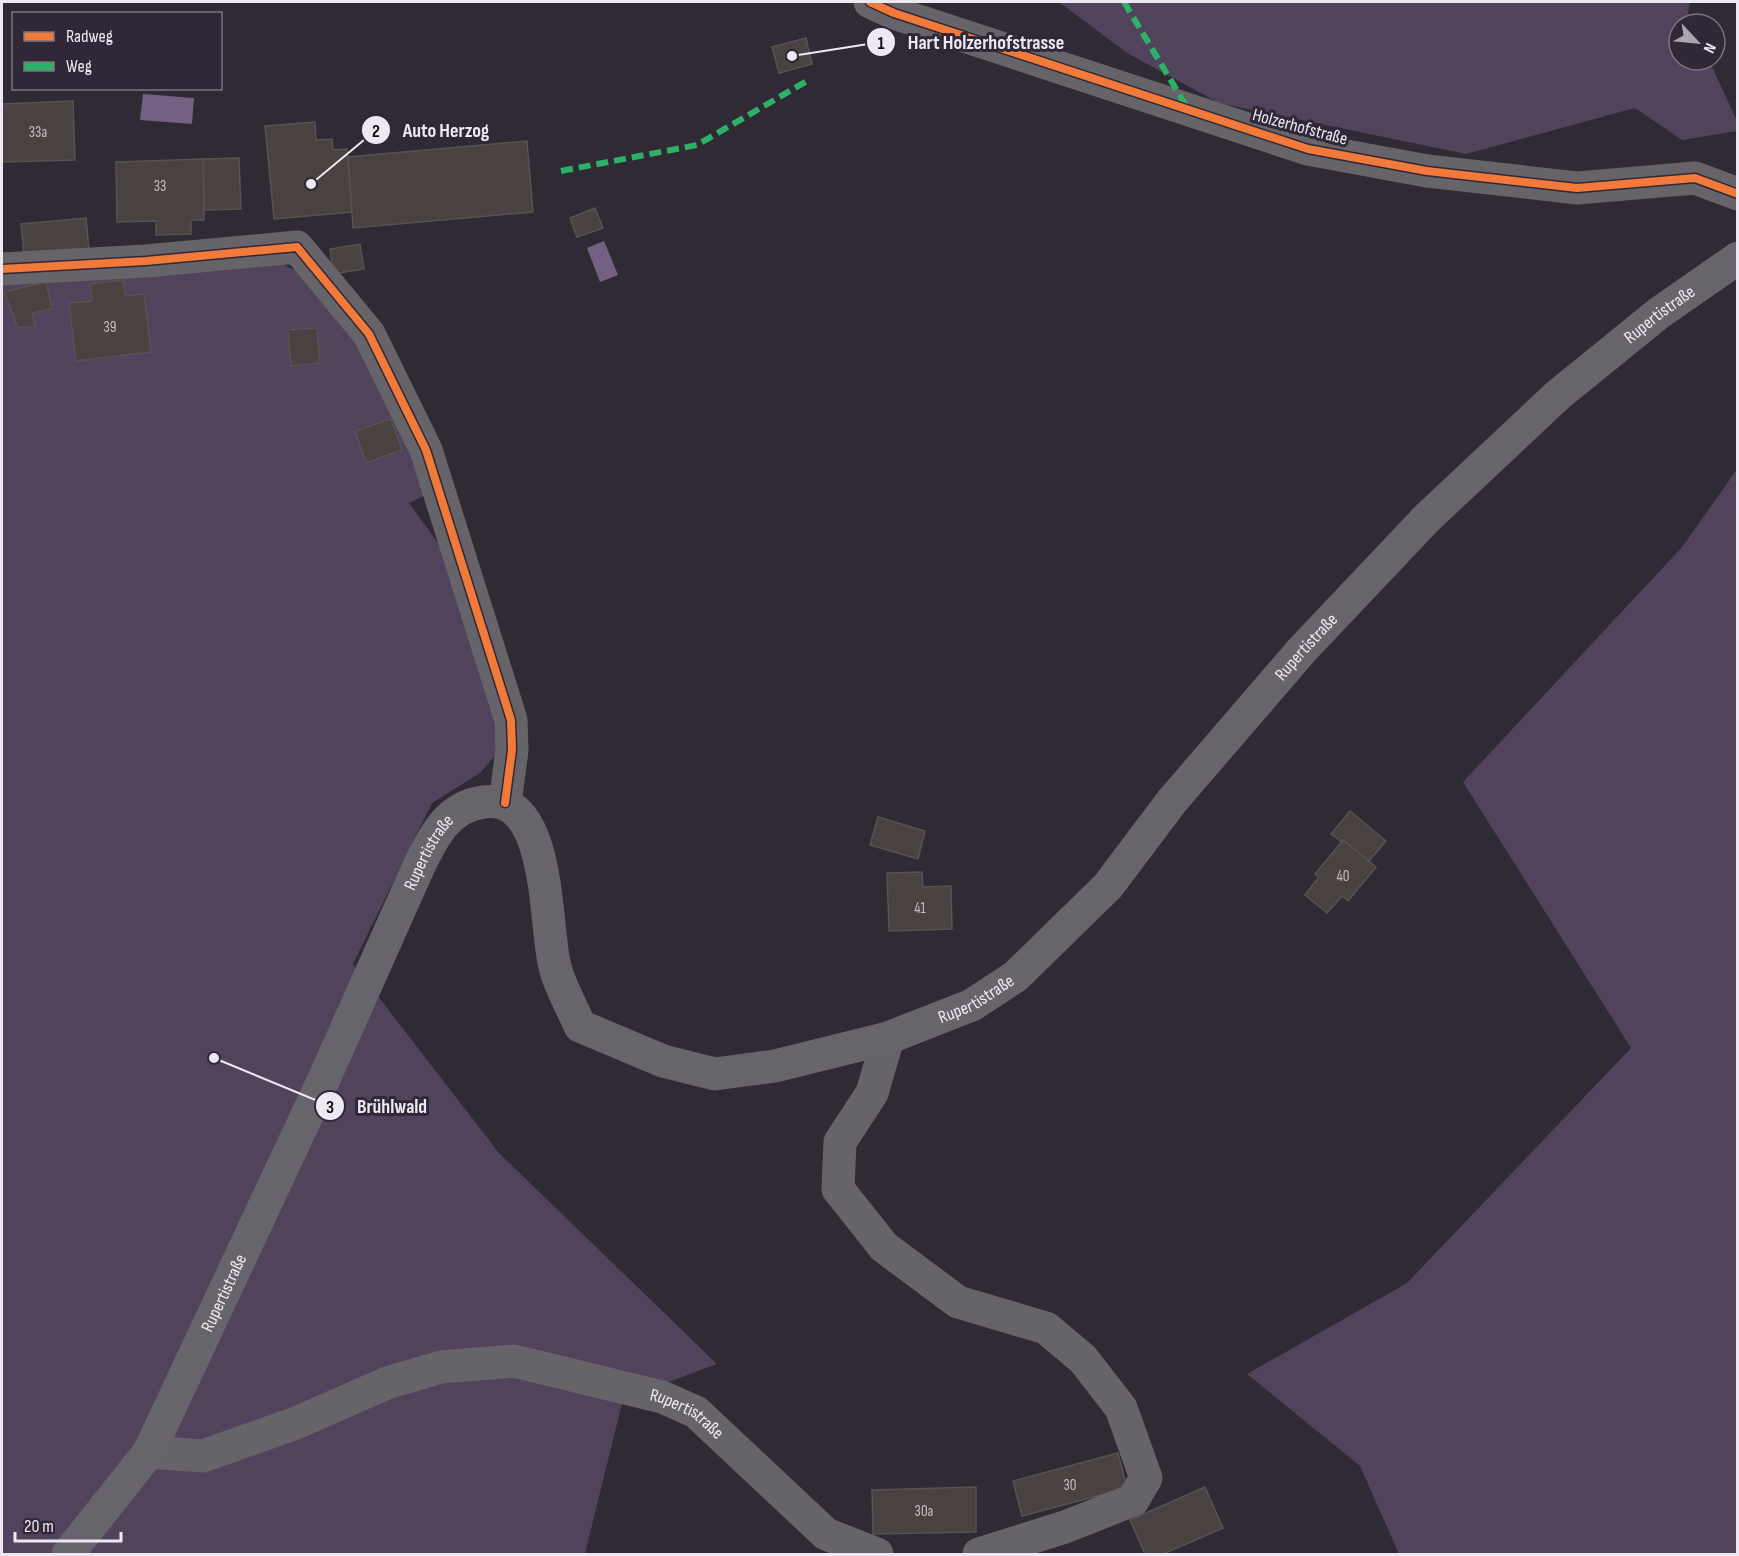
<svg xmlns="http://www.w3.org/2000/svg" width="1739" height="1556" viewBox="0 0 1739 1556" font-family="'Sofia Sans Condensed',sans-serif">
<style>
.green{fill:#51435b}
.water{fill:#726181}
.building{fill:#494240;stroke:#575254;stroke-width:1.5}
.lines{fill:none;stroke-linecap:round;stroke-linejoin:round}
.minor{stroke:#666469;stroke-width:33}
.major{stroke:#68646b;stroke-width:33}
.quiet{stroke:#2db169;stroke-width:6;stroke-dasharray:12 6;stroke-linecap:butt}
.cycleway-casing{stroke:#302737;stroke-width:11}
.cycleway{stroke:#f17a3a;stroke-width:8}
.labels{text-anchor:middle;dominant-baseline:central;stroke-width:6;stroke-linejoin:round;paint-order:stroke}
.number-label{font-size:15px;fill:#c5bec6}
.street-label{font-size:18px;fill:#eee8f3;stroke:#302737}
.leader{fill:none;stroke:#eee8f3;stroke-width:2}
.callout-dot{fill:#eee8f3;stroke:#302737;stroke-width:2}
.mark-label{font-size:18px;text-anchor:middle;font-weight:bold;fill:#111}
.callout-label{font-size:20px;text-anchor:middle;font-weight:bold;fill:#eee8f3;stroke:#302737;stroke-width:6;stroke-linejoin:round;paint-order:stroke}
</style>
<rect width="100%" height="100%" fill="#2f2a34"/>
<g class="green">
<path d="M 1059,2 L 1690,2 L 1688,13 L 1693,24 L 1679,24 L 1679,60 L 1709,60 L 1737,121 L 1737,131 L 1682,140 L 1635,108 L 1466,154 L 1219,103 L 1127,53 Z"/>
<path d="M 274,260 L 309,277 L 350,316 L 434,491 L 409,503 L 462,576 L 501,749 L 480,773 L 432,803 L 353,964 L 499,1153 L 717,1364 L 623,1399 L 585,1554 L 2,1554 L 2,284 Z"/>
<path d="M 1737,469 L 1737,1554 L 1399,1554 L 1360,1466 L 1247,1374 L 1407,1283 L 1631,1048 L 1463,782 L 1683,546 Z"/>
</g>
<g class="water">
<path d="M 143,94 L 194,98 L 192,124 L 140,120 Z"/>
<path d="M 604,241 L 618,275 L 600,282 L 587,248 Z"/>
</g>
<g class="building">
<path d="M 806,38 L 812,64 L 779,73 L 772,47 Z"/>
<path d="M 73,101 L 75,160 L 2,162 L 2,104 Z"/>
<path d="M 315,122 L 316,140 L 332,139 L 333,150 L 347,149 L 353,212 L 274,219 L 265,126 Z"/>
<path d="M 527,141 L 533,212 L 353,228 L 348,157 Z"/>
<path d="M 239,158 L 241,209 L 204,210 L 203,159 Z"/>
<path d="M 203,159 L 204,220 L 191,220 L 191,234 L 156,235 L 156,221 L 117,222 L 116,162 Z"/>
<path d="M 595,208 L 603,228 L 577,237 L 570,218 Z"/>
<path d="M 86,218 L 89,249 L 24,255 L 21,224 Z"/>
<path d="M 360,244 L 364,269 L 334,274 L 330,249 Z"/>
<path d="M 123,280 L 125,296 L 144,294 L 151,352 L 76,361 L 69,303 L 92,301 L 90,284 Z"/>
<path d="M 46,282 L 52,309 L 32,313 L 35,326 L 18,328 L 4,292 Z"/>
<path d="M 317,328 L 320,363 L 291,366 L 288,330 Z"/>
<path d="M 391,419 L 402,450 L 366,463 L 355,431 Z"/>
<path d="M 1350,811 L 1386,841 L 1369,861 L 1331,834 Z"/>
<path d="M 878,817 L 925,831 L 918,859 L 870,845 Z"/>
<path d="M 1343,840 L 1376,867 L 1348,901 L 1342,896 L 1327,913 L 1305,895 L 1319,877 L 1315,874 Z"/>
<path d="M 922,872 L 923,887 L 951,886 L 952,929 L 889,931 L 887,873 Z"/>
<path d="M 1118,1453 L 1127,1488 L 1022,1516 L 1013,1481 Z"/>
<path d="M 976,1487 L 976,1532 L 873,1534 L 872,1490 Z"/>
<path d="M 1205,1487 L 1223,1528 L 1163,1554 L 1145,1554 L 1130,1520 Z"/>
</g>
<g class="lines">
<g class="minor">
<path d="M 870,2 L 894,13 L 1308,149 L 1427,171 L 1577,188 L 1695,178 L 1738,194"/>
<path d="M 2,269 L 146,261 L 297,247 L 369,334 L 426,450 L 511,720 L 512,750 L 505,803"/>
<path d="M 888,1038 L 872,1093 L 840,1142 L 838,1189 L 884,1247 L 958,1302 L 1046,1328 L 1083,1359 L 1121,1408 L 1146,1478 L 1133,1500 L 1065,1527 L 979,1554"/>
<path id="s1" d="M 149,1452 L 203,1456 L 296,1423 L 387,1383 L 441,1367 L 514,1361 L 662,1397 L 696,1412 L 826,1534 L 877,1554"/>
</g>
<path class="major" id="s2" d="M 68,1554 L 149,1452 L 324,1079 L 419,866 C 433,837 448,806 484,802 C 552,793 544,925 555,967 C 560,987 572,1007 580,1026 L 663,1061 L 715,1074 L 775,1066 L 888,1038 L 972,1005 L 1016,976 L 1108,886 L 1172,801 L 1302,650 L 1428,517 L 1558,395 L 1659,313 L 1738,258"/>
<g class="quiet">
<path d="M 1124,2 L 1188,109"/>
<path d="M 561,171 L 697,145 L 807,81"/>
</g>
<defs>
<g id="cycleway">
<path d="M 870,2 L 894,13 L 1308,149 L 1427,171 L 1577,188 L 1695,178 L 1738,194"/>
<path d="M 2,269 L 146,261 L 297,247 L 369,334 L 426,450 L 511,720 L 512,750 L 505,803"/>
</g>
</defs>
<use href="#cycleway" class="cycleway-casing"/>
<use href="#cycleway" class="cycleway"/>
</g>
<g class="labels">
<g class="number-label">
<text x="38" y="132">33a</text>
<text x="160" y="186">33</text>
<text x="110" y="327">39</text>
<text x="1343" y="876">40</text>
<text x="920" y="908">41</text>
<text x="1070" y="1485">30</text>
<text x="924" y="1511">30a</text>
</g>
<g class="street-label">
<text transform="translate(1300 127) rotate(15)">Holzerhofstraße</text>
<text stroke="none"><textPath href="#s2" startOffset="2522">Rupertistraße</textPath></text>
<text stroke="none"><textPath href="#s2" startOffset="2036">Rupertistraße</textPath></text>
<text stroke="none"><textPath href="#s2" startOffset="792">Rupertistraße</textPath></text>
<text stroke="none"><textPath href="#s2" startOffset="1550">Rupertistraße</textPath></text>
<text stroke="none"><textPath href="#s2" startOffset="306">Rupertistraße</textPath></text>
<text stroke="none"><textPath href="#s1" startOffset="564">Rupertistraße</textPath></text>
</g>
</g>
<path class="leader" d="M792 56L881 42M311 184L376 130M214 1058L330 1106"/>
<g class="callout-dot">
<circle cx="792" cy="56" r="6"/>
<circle cx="311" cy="184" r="6"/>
<circle cx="214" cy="1058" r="6"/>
<circle cx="881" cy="42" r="15"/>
<circle cx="376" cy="130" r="15"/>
<circle cx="330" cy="1106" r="15"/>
</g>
<g class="mark-label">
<text x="881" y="49">1</text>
<text x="376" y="137">2</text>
<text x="330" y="1113">3</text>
</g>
<g class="callout-label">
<text x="986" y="49">Hart Holzerhofstrasse</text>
<text x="446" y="137">Auto Herzog</text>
<text x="392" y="1113">Brühlwald</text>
</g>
<rect width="1739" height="1556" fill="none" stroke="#eee8f3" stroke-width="6"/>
<rect x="12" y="12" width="210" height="78" fill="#302737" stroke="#7c7482" stroke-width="1.5"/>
<rect x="24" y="32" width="30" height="9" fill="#f17a3a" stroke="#7c7482" stroke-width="1.5"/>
<text x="66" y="42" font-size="18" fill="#eee8f3">Radweg</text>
<rect x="24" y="62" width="30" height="9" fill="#2db169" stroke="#7c7482" stroke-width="1.5"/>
<text x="66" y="72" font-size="18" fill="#eee8f3">Weg</text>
<g transform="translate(1697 42) rotate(116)"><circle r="28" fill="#302737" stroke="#7c7482" stroke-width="1.5"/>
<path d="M0-4.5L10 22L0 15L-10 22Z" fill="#aba6b0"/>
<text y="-9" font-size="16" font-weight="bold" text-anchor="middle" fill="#eee8f3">N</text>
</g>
<path d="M15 1532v9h106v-9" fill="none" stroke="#eee8f3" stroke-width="3"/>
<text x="24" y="1532" font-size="18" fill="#eee8f3" stroke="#302737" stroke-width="4.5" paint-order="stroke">20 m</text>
</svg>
